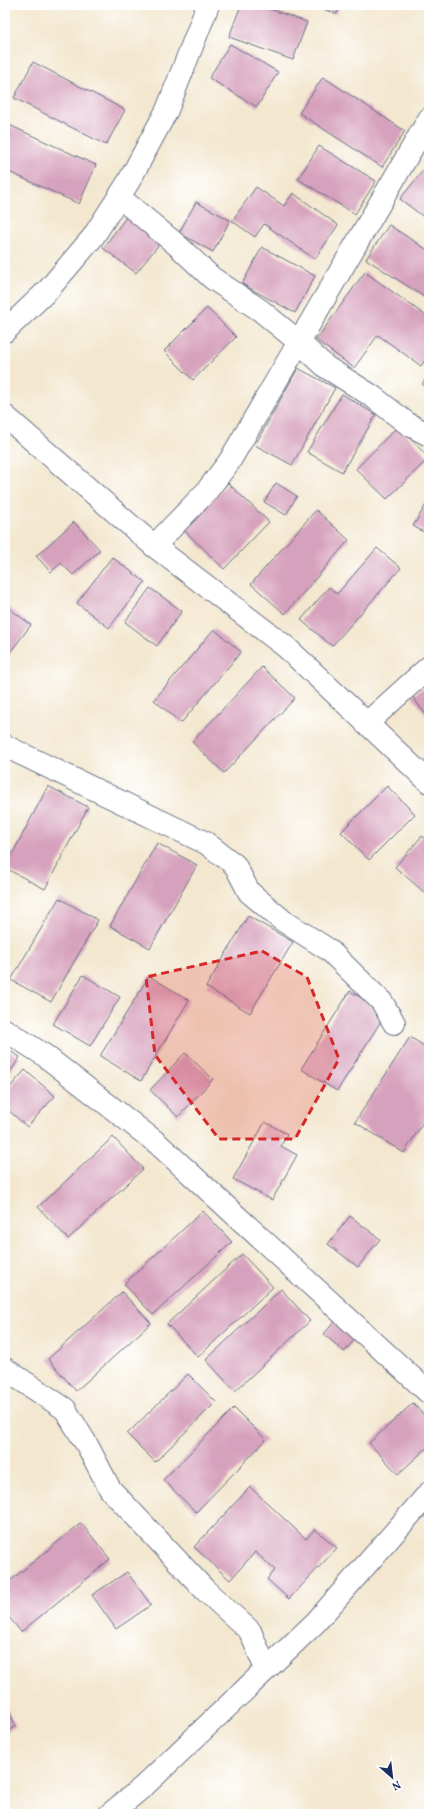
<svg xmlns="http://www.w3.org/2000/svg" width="434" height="1819" viewBox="0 0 434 1819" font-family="Vollkorn,serif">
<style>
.building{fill:#d6a1bc}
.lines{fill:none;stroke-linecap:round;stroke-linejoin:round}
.street-casing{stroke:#676f86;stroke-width:24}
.street{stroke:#fff;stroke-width:22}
.marked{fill:#d62828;fill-opacity:0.2;stroke:#d62828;stroke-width:3;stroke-dasharray:8 5;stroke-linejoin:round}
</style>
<rect width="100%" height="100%" fill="#fff"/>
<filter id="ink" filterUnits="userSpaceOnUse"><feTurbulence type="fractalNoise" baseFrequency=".025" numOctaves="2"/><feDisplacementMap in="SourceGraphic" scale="8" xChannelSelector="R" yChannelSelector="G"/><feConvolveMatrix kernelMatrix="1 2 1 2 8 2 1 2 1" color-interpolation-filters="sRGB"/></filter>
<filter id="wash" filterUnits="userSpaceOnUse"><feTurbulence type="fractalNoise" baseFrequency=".012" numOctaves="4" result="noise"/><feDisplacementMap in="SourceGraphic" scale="16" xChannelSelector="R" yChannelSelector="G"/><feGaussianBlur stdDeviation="0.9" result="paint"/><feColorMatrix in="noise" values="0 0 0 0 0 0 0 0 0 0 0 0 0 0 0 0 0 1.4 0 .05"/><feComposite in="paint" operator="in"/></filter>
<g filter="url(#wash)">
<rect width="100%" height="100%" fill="#f3e7cf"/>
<g id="blocks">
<g class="building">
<path d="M 241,5 L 258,5 L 307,22 L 293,60 L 229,37 Z"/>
<path d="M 311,5 L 340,5 L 337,14 Z"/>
<path d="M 230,44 L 278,72 L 257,107 L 209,78 Z"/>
<path d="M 33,62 L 125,110 L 106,145 L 14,98 Z"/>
<path d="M 323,77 L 405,131 L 382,167 L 299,113 Z"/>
<path d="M 7,124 L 96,165 L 79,204 L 5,170 L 5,128 Z"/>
<path d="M 319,146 L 376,181 L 355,214 L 298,179 Z"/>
<path d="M 425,168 L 429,171 L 429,221 L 400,199 Z"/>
<path d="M 256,187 L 284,206 L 293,193 L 338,225 L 315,259 L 264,224 L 255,237 L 232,221 Z"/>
<path d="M 196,202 L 230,220 L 213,252 L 179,233 Z"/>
<path d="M 127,216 L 161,242 L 136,273 L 103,248 Z"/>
<path d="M 389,225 L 429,251 L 429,300 L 366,259 Z"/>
<path d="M 262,247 L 315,276 L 295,313 L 242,284 Z"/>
<path d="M 365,272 L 429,318 L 429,355 L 421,366 L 378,335 L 354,368 L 316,340 Z"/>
<path d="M 207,308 L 236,337 L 193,380 L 164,351 Z"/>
<path d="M 298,368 L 335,388 L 292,465 L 255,445 Z"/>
<path d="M 429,376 L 429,390 L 422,384 Z"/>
<path d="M 342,394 L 376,415 L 342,472 L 307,452 Z"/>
<path d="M 398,426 L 429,458 L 387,499 L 356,469 Z"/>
<path d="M 228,483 L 269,522 L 224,569 L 183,529 Z"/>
<path d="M 276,483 L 297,496 L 286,515 L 264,502 Z"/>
<path d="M 429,500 L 429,535 L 413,526 Z"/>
<path d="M 316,510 L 349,540 L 285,614 L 251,584 Z"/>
<path d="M 74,522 L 100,550 L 73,575 L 61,563 L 51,572 L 36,556 Z"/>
<path d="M 377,548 L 401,568 L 332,646 L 301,620 L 329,587 L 337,594 Z"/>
<path d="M 112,557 L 145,582 L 109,628 L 77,603 Z"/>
<path d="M 150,588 L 182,611 L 157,646 L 125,622 Z"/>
<path d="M 5,605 L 31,625 L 5,659 Z"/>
<path d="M 214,629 L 241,652 L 181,723 L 154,700 Z"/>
<path d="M 262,667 L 295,698 L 224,773 L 192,742 Z"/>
<path d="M 429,684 L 429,719 L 412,696 Z"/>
<path d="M 48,786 L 88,807 L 45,889 L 5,868 Z"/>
<path d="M 387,786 L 415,814 L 369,860 L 341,832 Z"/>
<path d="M 422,836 L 429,842 L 429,889 L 425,893 L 395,867 Z"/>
<path d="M 157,843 L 197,865 L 150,948 L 110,926 Z"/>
<path d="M 59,898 L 98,920 L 51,1002 L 11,980 Z"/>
<path d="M 248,916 L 293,942 L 250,1013 L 206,987 Z"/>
<path d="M 83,975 L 120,997 L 90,1046 L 53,1024 Z"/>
<path d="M 149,976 L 189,1000 L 141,1081 L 100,1056 Z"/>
<path d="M 350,991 L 386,1013 L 337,1091 L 301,1069 Z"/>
<path d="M 410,1037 L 429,1049 L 429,1113 L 404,1153 L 355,1122 Z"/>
<path d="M 5,1048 L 20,1057 L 5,1080 Z"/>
<path d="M 185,1053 L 213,1079 L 178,1117 L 150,1090 Z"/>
<path d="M 25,1070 L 55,1096 L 27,1127 L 5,1107 L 5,1093 Z"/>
<path d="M 265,1122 L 287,1134 L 281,1146 L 297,1155 L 272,1200 L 233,1179 Z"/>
<path d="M 113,1137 L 143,1169 L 68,1239 L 38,1207 Z"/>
<path d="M 203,1211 L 232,1242 L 153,1315 L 124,1284 Z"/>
<path d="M 350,1216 L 380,1239 L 358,1267 L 328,1244 Z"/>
<path d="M 242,1254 L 273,1287 L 198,1357 L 167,1324 Z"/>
<path d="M 281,1289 L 310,1321 L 235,1391 L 206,1360 Z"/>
<path d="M 122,1292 L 151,1323 L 76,1391 L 48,1359 Z"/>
<path d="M 335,1321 L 355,1339 L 344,1352 L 324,1334 Z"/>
<path d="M 188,1374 L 216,1402 L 155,1462 L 127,1434 Z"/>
<path d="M 413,1403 L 429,1421 L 429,1446 L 398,1474 L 369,1443 Z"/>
<path d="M 234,1408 L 266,1440 L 196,1512 L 163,1480 Z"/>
<path d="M 250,1487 L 306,1539 L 315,1529 L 337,1548 L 289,1599 L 267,1579 L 275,1570 L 255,1552 L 230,1580 L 194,1547 Z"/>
<path d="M 81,1523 L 110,1559 L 21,1632 L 5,1612 L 5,1585 Z"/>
<path d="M 127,1572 L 151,1605 L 116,1629 L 92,1595 Z"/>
<path d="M 5,1705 L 16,1726 L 5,1732 Z"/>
</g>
</g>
</g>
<g filter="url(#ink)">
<use href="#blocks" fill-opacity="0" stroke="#676f86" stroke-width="1"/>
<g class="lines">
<defs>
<g id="street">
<path d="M 119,197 L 177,245 L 212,278 L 260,310 L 299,342 L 326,367 L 372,396 L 408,424 L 429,435"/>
<path d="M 5,331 L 48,290 L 93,237 L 129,181 L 167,110 L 208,5"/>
<path d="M 5,416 L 154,546 L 286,647 L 429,782"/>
<path d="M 154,546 L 206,492 L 229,462 L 429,119"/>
<path d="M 366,724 L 429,667"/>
<path d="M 5,746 L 206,843 L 235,865 L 249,892 L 282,920 L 329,950 L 382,1002 L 394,1023"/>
<path d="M 5,1030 L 44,1055 L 157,1143 L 429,1393"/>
<path d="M 5,1369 L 65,1409 L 87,1445 L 110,1489 L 205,1590 L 250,1631 L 266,1669"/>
<path d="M 110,1814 L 144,1786 L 316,1622 L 429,1493"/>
</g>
</defs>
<use href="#street" class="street-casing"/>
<use href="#street" class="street"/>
</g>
</g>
<path class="marked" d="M 262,951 L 307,977 L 339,1059 L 295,1139 L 219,1139 L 155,1055 L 146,977 Z"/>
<rect width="434" height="1819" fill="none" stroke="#fff" stroke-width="20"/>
<g transform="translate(392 1777) rotate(152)" stroke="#ffffff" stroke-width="3" paint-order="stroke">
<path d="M0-3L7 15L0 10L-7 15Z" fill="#1b2f5e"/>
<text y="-6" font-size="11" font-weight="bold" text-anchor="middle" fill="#1b2f5e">N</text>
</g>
</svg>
